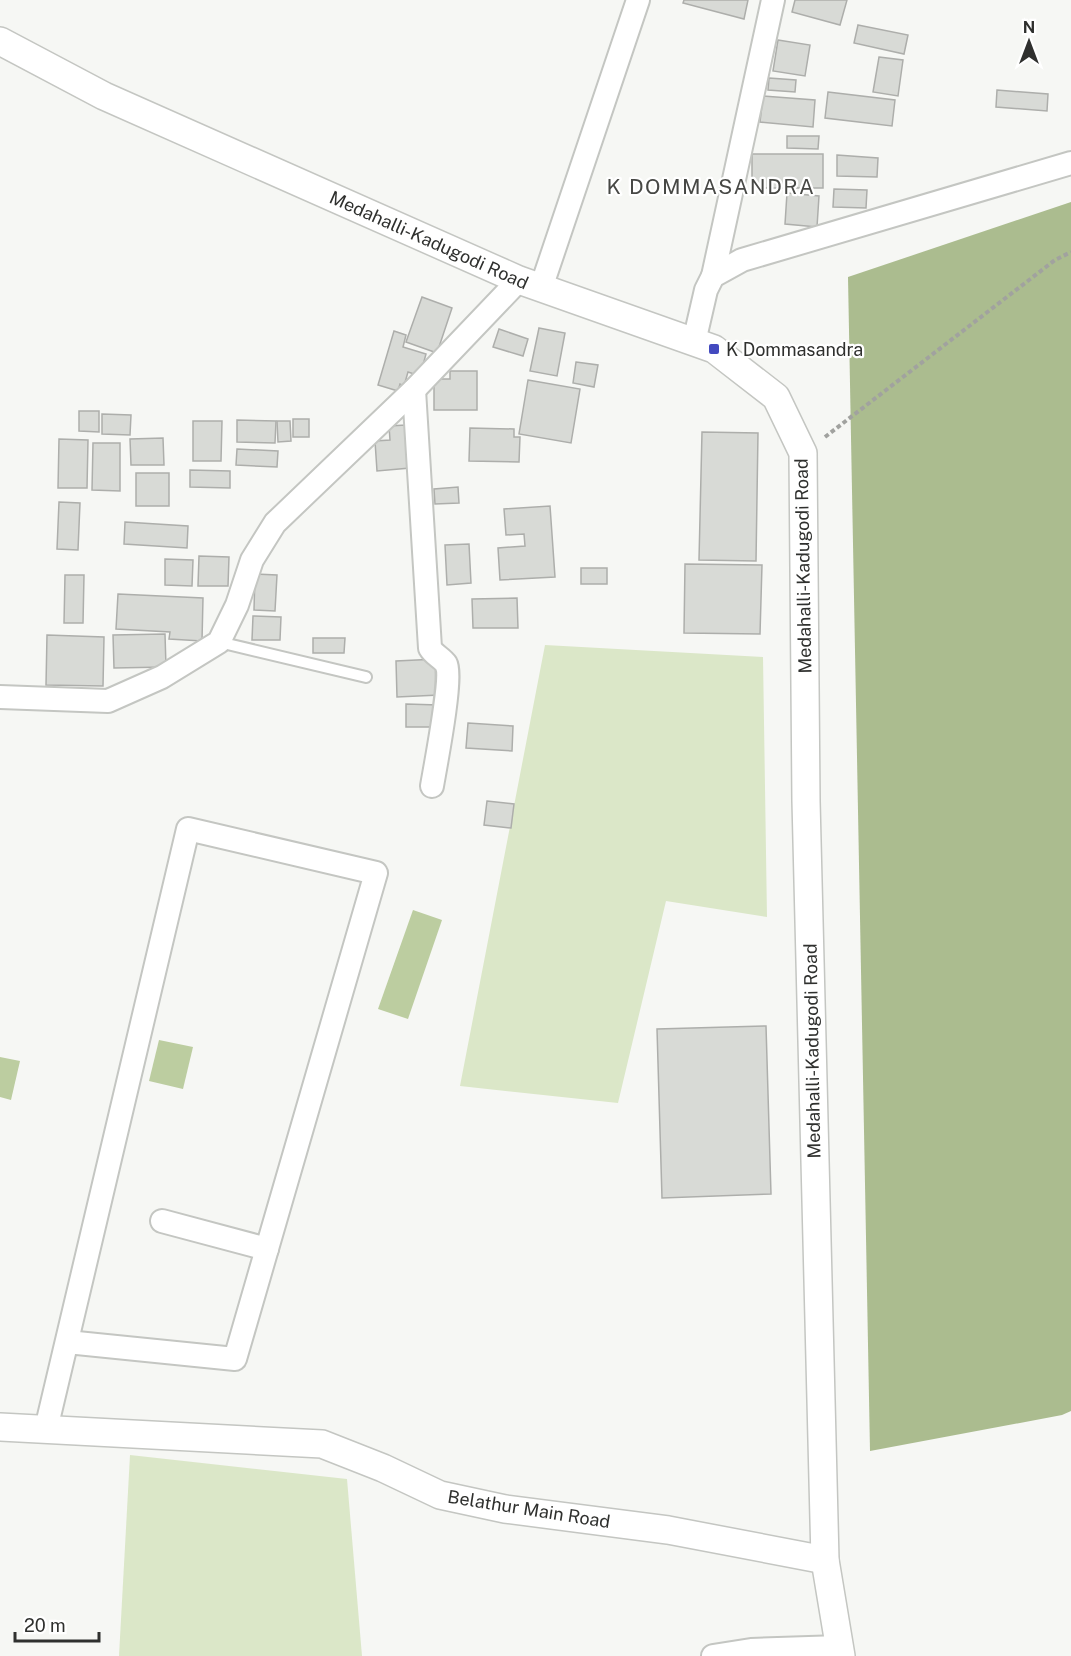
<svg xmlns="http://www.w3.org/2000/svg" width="1071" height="1656" viewBox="0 0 1071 1656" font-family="'Public Sans',sans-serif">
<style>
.green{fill:#dbe7c8}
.forest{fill:#abbc8f}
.water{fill:#bccda0}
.building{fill:#d8dad6;stroke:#adaeab;stroke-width:1.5}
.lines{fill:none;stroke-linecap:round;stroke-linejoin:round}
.service-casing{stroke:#c4c6c2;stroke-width:14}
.minor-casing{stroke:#c4c6c2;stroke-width:26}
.tertiary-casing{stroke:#c4c6c2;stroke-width:30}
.path{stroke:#a1a29f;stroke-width:4;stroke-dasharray:4.5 3;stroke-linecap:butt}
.service{stroke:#fff;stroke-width:10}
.minor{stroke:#fff;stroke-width:22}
.tertiary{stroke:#fff;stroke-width:27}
.poi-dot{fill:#434abf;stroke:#fff;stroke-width:2}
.labels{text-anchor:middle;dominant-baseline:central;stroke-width:4.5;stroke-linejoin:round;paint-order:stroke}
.street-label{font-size:18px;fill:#2f302e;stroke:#fff}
.poi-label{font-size:18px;fill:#2f302e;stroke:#fff;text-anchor:start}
.quarter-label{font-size:21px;letter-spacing:1.5px;fill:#474845;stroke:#fff}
</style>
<rect width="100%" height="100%" fill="#f6f7f4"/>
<g class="green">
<path d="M 545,645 L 763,657 L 767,917 L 666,901 L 618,1103 L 460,1086 Z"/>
<path d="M 130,1455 L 347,1479 L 362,1656 L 119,1656 Z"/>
</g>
<path class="forest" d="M 1071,202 L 1071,1411 L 1062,1415 L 870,1451 L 848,277 Z"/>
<g class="water">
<path d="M 413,910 L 442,920 L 408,1019 L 378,1009 Z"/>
<path d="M 159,1040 L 193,1047 L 183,1089 L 149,1081 Z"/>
<path d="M 0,1057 L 20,1061 L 11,1100 L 0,1097 Z"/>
</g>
<g class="building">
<path d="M 684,0 L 748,0 L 744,19 L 683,3 Z"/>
<path d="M 795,0 L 847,0 L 840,25 L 792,12 Z"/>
<path d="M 858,25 L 908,35 L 904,54 L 854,43 Z"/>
<path d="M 778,40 L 810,45 L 805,76 L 773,71 Z"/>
<path d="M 879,57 L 903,60 L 898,96 L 873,92 Z"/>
<path d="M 769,78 L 796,80 L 795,92 L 768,90 Z"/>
<path d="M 997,90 L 1048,94 L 1047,111 L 996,107 Z"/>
<path d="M 828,92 L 895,100 L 892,126 L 825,118 Z"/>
<path d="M 763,96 L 815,100 L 813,127 L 760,122 Z"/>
<path d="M 787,136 L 819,136 L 818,149 L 787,148 Z"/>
<rect x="752" y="154" width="71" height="34"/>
<path d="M 837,155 L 878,158 L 877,177 L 837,176 Z"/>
<path d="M 834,189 L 867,190 L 866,208 L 833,207 Z"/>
<path d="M 787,193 L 819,196 L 817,227 L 785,224 Z"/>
<path d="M 422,297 L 452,308 L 437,353 L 406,342 Z"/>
<path d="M 539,328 L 565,333 L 557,376 L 530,371 Z"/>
<path d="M 499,329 L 528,339 L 523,356 L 493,347 Z"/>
<path d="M 394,331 L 406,335 L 403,347 L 426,354 L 420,376 L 408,372 L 404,386 L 400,384 L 398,391 L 378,385 Z"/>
<path d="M 576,362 L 598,365 L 594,387 L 573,383 Z"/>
<path d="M 450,371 L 477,371 L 477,410 L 434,410 L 434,379 L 450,379 Z"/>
<path d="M 528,380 L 580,389 L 571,443 L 519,434 Z"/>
<path d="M 79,411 L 99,411 L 99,432 L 79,431 Z"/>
<path d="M 102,414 L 131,415 L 130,435 L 102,434 Z"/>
<rect x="293" y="419" width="16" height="18"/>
<path d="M 237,420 L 276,421 L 275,443 L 237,442 Z"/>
<path d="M 193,421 L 222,421 L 221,461 L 193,461 Z"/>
<path d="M 277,421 L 290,421 L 291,441 L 278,442 Z"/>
<path d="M 406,425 L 410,468 L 377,471 L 375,441 L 390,440 L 389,426 Z"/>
<path d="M 470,428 L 514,429 L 514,437 L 520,437 L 519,462 L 469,461 Z"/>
<path d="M 702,432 L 758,433 L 756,561 L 699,560 Z"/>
<path d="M 163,438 L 164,465 L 131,465 L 130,439 Z"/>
<path d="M 59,439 L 88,440 L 87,488 L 58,488 Z"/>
<path d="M 93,443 L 120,443 L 120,491 L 92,490 Z"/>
<path d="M 237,449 L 278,451 L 277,467 L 236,465 Z"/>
<path d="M 190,470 L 230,471 L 230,488 L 190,487 Z"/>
<rect x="136" y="473" width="33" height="33"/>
<path d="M 458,487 L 459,503 L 435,504 L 434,489 Z"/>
<path d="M 59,502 L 80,503 L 78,550 L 57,549 Z"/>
<path d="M 550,506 L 555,577 L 500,580 L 498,548 L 525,546 L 524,534 L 506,535 L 504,509 Z"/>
<path d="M 125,522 L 188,526 L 187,548 L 124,544 Z"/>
<path d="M 469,544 L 471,583 L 447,585 L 445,545 Z"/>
<path d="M 199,556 L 229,557 L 228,586 L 198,586 Z"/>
<path d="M 165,559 L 193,560 L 192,586 L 165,585 Z"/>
<path d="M 685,564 L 762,565 L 760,634 L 684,633 Z"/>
<rect x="581" y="568" width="26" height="16"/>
<path d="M 255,574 L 277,575 L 275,611 L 254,610 Z"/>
<path d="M 65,575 L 84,575 L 83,623 L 64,623 Z"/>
<path d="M 118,594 L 203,598 L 202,641 L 169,639 L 170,632 L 116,629 Z"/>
<path d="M 517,598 L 518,628 L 473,628 L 472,599 Z"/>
<path d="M 253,616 L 281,617 L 280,640 L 252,640 Z"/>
<path d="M 165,634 L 166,667 L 114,668 L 113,635 Z"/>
<path d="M 47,635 L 104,637 L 103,686 L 46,685 Z"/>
<path d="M 313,638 L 345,638 L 344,653 L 313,653 Z"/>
<path d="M 437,659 L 439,695 L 397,697 L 396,661 Z"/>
<path d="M 406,704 L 438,705 L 437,727 L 406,727 Z"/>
<path d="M 468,723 L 513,726 L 512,751 L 466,748 Z"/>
<path d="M 487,801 L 514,804 L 511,828 L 484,825 Z"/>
<path d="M 766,1026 L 771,1194 L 662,1198 L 657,1029 Z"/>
</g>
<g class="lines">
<defs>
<path id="service" d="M 219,642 L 366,677"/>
<g id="minor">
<path d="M 713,276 L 773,0"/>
<path d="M 541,288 L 638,0"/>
<path d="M 694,342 L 706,290 L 713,276 L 742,260 L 1071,163"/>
<path d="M 414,390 L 430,648 C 434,655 442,658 446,664 C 453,676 435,768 432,786"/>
<path d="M 0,697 L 108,701 L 162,677 L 219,642 L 237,605 L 252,560 L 275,523 L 414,390 L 519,280"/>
<path d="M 162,1221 L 267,1249"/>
<path d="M 46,1429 L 188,829 L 376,873 L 235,1359 L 67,1342"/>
<path d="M 713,1656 L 751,1650 L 840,1647"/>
</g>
<g id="tertiary">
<path d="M 0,41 L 104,96 L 519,280 L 714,349 L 776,397 L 803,453 L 806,801 L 825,1560 L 841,1656"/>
<path d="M 0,1427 L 322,1444 L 383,1468 L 440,1495 L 505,1509 L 668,1530 L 825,1560"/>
</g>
</defs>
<use href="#service" class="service-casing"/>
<use href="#minor" class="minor-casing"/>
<use href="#tertiary" class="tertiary-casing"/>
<path class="path" d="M 825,437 L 1055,260 L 1071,252"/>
<use href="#service" class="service"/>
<use href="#minor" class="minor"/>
<use href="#tertiary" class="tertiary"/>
</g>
<rect class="poi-dot" x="708" y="343" width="12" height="12" rx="3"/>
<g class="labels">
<g class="street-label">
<text transform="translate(429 240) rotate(24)">Medahalli-Kadugodi Road</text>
<text transform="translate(803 566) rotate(-91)">Medahalli-Kadugodi Road</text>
<text transform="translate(812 1051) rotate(-91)">Medahalli-Kadugodi Road</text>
<text transform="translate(529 1509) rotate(9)">Belathur Main Road</text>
</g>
<g class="poi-label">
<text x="726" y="349">K Dommasandra</text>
</g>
<g class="quarter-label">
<text x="711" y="186">K DOMMASANDRA</text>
</g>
</g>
<g transform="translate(1029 42)" stroke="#ffffff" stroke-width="4.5" paint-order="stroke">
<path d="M0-4.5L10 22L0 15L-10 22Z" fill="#2f302e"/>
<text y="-9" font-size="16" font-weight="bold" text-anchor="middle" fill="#2f302e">N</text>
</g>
<path d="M15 1632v9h84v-9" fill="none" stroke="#2f302e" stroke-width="3"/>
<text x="24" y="1632" font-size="18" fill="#2f302e" stroke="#ffffff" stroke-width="4.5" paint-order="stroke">20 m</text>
</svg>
